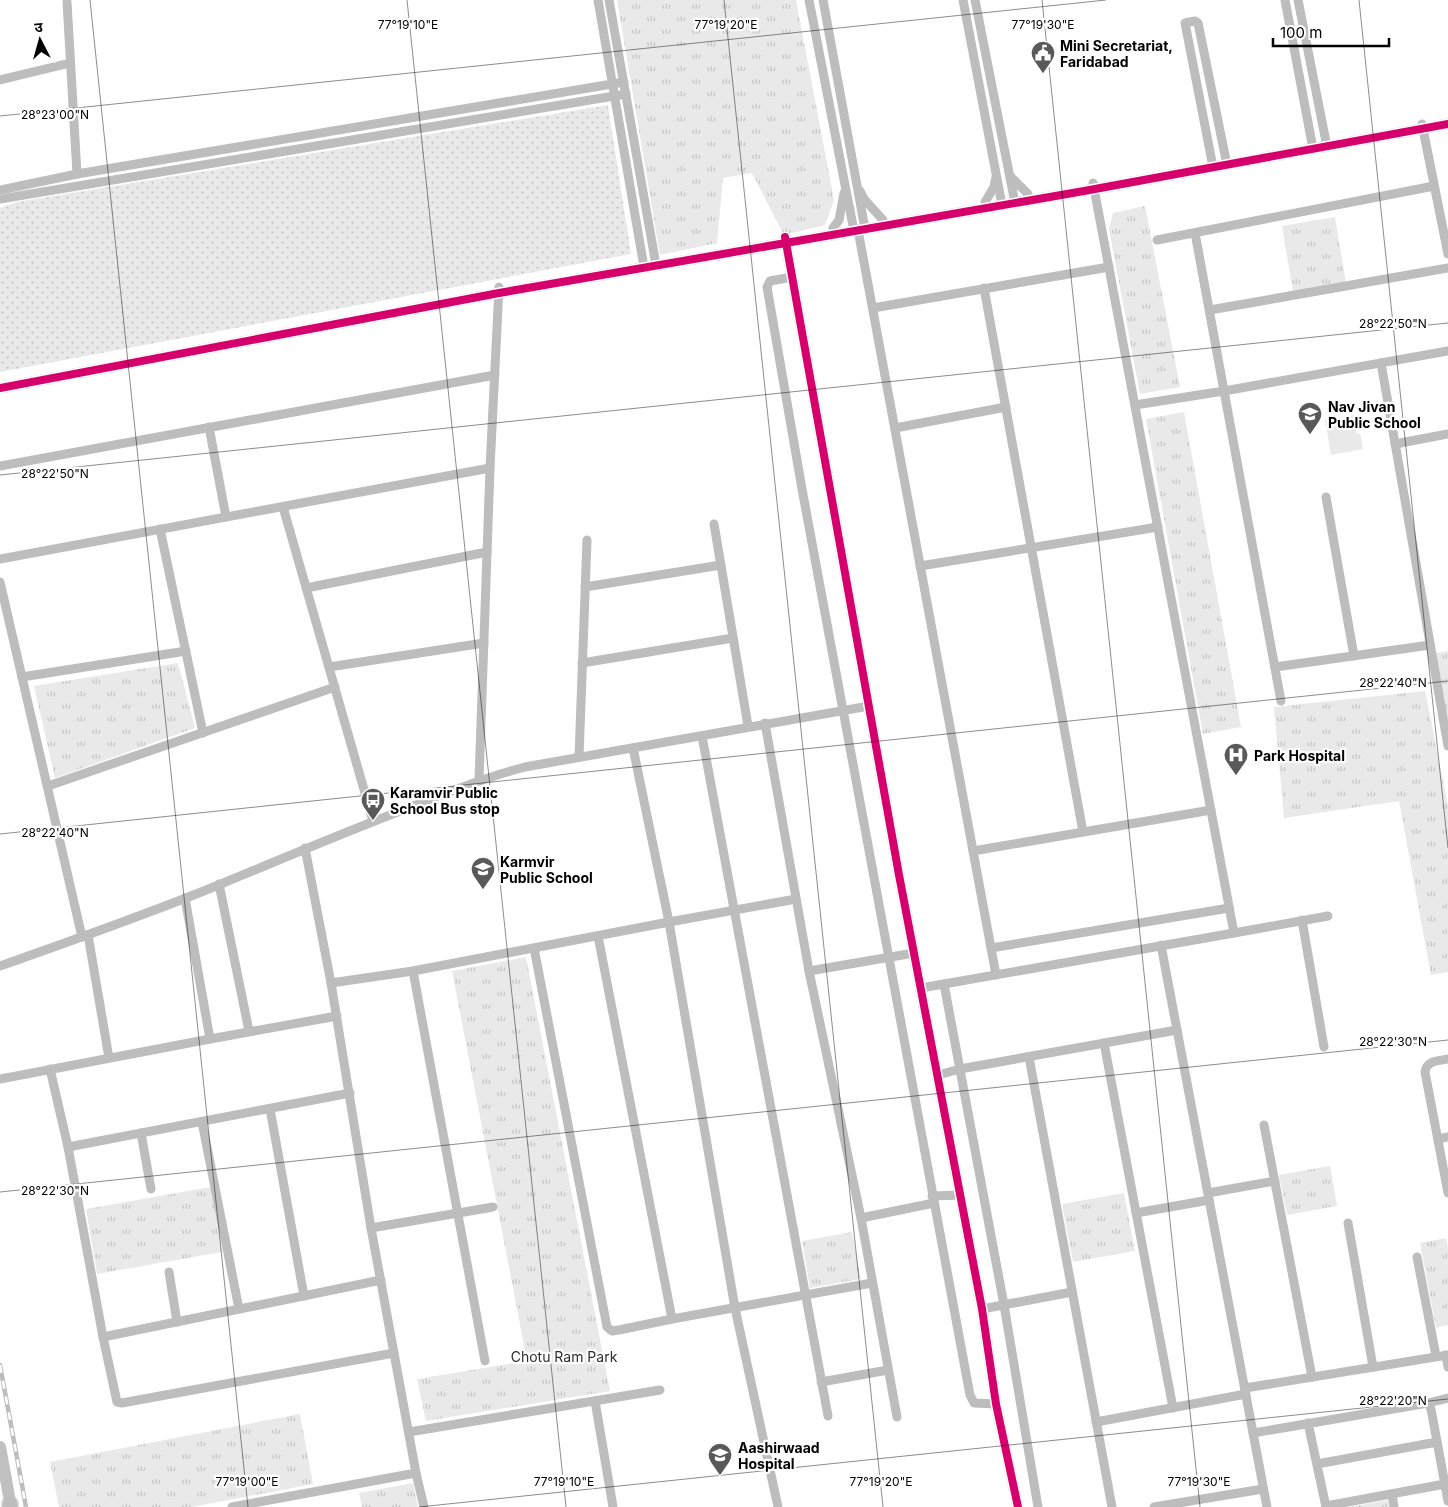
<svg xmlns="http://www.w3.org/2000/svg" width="1448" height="1507" viewBox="0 0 1448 1507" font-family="Inter,'Noto Sans Devanagari',sans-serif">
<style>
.grass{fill:url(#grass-dots)}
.park{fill:url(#park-tufts)}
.garden{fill:#e9e9e9}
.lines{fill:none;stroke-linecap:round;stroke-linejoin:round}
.trunk-casing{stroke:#dbdbdb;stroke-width:18}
.minor{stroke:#bdbdbd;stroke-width:9}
.tertiary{stroke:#bdbdbd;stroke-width:11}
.secondary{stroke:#c0c0c0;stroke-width:12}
.trunk{stroke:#bdbdbd;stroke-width:15}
.rail-casing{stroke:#bdbdbd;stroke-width:4.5}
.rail{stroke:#fff;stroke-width:2.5;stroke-dasharray:8;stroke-linecap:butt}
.cycleway-casing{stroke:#fff;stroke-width:11}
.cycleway{stroke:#d6006c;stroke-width:8}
.ticks{fill:none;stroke:#000;stroke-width:1;stroke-opacity:0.45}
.labels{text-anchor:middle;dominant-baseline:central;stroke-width:4.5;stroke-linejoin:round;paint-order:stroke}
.poi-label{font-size:14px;font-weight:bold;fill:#000;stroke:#fff;text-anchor:start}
.park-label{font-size:14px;fill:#2e2e2e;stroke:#fff}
.ticks-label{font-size:12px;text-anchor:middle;fill:#000;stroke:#fff;stroke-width:4.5;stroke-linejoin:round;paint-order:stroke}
</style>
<defs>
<pattern id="grass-dots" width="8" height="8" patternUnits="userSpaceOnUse" patternTransform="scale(1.25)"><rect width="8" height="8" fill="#e9e9e9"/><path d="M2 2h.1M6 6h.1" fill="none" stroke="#c6c6c6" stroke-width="1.8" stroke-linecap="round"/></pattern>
<pattern id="park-tufts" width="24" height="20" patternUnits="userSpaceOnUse" patternTransform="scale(1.25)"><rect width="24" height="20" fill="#e9e9e9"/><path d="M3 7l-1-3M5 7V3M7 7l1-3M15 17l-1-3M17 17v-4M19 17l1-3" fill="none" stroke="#c6c6c6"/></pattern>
</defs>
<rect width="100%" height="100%" fill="#fff"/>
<path class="grass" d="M 608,105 L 631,254 L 0,372 L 0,208 L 17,202 Z"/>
<g class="park">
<path d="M 617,0 L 796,0 L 834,200 L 825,225 L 784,235 L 752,173 L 723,178 L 717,243 L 660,255 Z"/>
<path d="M 1145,206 L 1180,387 L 1140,394 L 1109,229 L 1113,213 Z"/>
<path d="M 1335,217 L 1346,283 L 1293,292 L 1282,226 Z"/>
<path d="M 1184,412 L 1241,727 L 1203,734 L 1146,419 Z"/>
<path d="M 1448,651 L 1448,720 L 1436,653 Z"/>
<path d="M 178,663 L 195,728 L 55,778 L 34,686 Z"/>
<path d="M 1425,691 L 1448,806 L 1448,972 L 1431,975 L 1399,801 L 1284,818 L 1274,707 Z"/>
<path d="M 526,957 L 610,1391 L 426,1421 L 417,1379 L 527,1361 L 452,971 Z"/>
<path d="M 1330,1166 L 1337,1206 L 1287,1215 L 1279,1175 Z"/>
<path d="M 211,1187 L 222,1252 L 97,1274 L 86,1209 Z"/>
<path d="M 1124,1193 L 1135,1251 L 1073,1262 L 1062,1204 Z"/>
<path d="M 852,1232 L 861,1279 L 810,1288 L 802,1241 Z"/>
<path d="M 1446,1238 L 1448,1247 L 1448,1325 L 1436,1328 L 1420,1243 Z"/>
<path d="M 300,1414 L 313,1484 L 192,1507 L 59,1507 L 50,1462 Z"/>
<path d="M 413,1483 L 418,1507 L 362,1507 L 359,1493 Z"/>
<path d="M 1388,1500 L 1389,1507 L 1350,1507 Z"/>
</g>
<path class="garden" d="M 1354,415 L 1357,434 L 1360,433 L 1363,449 L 1331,455 L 1325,420 Z"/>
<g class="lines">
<defs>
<path id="trunk" d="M 10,1504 L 10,1507"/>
</defs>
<use href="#trunk" class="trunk-casing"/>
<g class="minor">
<path d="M 598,0 L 644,267"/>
<path d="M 609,0 L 656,265"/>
<path d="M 809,0 L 854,231"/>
<path d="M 823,0 L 865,229"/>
<path d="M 963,0 L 1002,205"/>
<path d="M 975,0 L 1015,203"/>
<path d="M 1285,0 L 1313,149"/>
<path d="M 1298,0 L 1327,147"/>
<path d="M 67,2 L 77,174"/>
<path d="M 0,80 L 70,63"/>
<path d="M 1422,124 L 1448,254"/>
<path d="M 1213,167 L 1185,23 L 1195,21 L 1198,23 L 1227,165"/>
<path d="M 1010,176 L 1028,194"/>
<path d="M 0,190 L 77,174 L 624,82"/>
<path d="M 860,191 L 864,199 L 883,220"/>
<path d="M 0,199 L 626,94"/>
<path d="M 985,202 L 994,187 L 996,177"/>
<path d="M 833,228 L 839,220 L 844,193"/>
<path d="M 858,230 L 996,975"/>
<path d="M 1195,233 L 1281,701"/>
<path d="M 1157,240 L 1434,186"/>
<path d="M 792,277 L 770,281 L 767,287 L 802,489 L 970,1395 L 974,1403 L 996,1404"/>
<path d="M 984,288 L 1083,832"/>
<path d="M 873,308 L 1109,267"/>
<path d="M 1210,310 L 1448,268"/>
<path d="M 1381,363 L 1448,746"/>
<path d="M 1135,405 L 1224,391 L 1448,351"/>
<path d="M 209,427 L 226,517"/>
<path d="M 895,428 L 1006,407"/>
<path d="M 1395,444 L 1448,434"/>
<path d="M 0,466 L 495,375"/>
<path d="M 1326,497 L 1354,656"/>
<path d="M 283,507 L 373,821"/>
<path d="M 714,524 L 748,726"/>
<path d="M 160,529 L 203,733"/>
<path d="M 0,559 L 490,468"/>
<path d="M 920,566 L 1158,527"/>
<path d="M 0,582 L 82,937"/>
<path d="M 585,587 L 721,565"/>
<path d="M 306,588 L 487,552"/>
<path d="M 582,663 L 733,638"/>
<path d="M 329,667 L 484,643"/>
<path d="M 1275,667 L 1430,645"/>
<path d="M 22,677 L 186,651"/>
<path d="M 765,723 L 809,971 L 861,1218 L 897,1417"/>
<path d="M 702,736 L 828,1416"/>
<path d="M 633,748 L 669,922 L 735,1308 L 778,1507"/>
<path d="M 579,757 L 587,540"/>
<path d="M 479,780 L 490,468 L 499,287"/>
<path d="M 48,786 L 335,687"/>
<path d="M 305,848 L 331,983 L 371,1228 L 416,1473 L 424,1507"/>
<path d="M 973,851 L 1211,810"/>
<path d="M 219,884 L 249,1031"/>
<path d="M 185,898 L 210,1039"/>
<path d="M 1302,920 L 1324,1047"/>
<path d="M 1234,933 L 1328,916"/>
<path d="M 88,935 L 109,1058"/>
<path d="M 598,936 L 672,1319"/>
<path d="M 1161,945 L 1267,1507"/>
<path d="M 534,948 L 607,1327 L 612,1331 L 619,1330 L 672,1319 L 872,1283"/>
<path d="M 991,948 L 1229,908"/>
<path d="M 0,966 C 74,940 148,914 221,884 C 284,858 347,831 411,807 C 448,792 486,777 525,767 L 869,706"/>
<path d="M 413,971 L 485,1361"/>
<path d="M 809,971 L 914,953"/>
<path d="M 331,983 L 413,971 L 669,922 L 796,899"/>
<path d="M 944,984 L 1004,1305 L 1038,1507"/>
<path d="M 921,988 L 1234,933 L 1093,183"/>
<path d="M 1104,1043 L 1173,1408"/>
<path d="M 1029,1057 L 1112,1507"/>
<path d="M 1448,1059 C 1438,1061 1427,1060 1425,1072 L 1448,1193"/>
<path d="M 50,1069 L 68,1147 L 103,1337 L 117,1402 L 122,1403 L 394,1353"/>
<path d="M 938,1075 L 960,1069 L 1177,1030"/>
<path d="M 0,1079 L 210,1039 L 337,1016"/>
<path d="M 270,1109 L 304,1296"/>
<path d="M 202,1122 L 239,1309"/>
<path d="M 1264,1125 L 1312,1377"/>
<path d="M 141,1133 L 151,1189"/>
<path d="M 1438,1139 L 1448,1137"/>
<path d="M 68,1147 L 350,1093"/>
<path d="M 1208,1193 L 1275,1181"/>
<path d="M 932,1196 L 961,1195"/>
<path d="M 1136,1213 L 1209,1200"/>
<path d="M 861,1218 L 934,1203"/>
<path d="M 1348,1223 L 1373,1367"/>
<path d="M 371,1228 L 493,1207"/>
<path d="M 1417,1257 L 1436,1356"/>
<path d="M 169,1272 L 177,1322"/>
<path d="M 982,1309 L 1072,1292"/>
<path d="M 103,1337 L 381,1280"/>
<path d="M 1446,1355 L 1448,1367"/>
<path d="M 821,1382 L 888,1370"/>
<path d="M 1245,1388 L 1448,1355"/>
<path d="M 595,1401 L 613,1507"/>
<path d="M 1428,1403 L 1448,1398"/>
<path d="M 1096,1422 L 1246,1394"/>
<path d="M 1308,1423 L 1326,1507"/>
<path d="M 409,1432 L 660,1390"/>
<path d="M 1253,1433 L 1428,1403 L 1431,1409 L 1448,1501"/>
<path d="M 1317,1464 L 1437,1442"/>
<path d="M 1392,1494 L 1394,1507"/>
<path d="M 1326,1506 L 1445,1484"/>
<path d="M 232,1507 L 416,1473"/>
<path d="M 1154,1507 L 1263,1489"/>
</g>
<g class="tertiary">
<path d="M 785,237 L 899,875 L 982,1309 L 996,1404 L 1018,1507"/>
<path d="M 0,388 L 499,293 L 1084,191 L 1448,124"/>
</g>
<path class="secondary" d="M 0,1447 L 11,1507"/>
<use href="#trunk" class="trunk"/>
<defs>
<path id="rail" d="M 0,1365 L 26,1507"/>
</defs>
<use href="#rail" class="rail-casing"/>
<use href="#rail" class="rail"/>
<defs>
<g id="cycleway">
<path d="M 785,237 L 899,875 L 982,1309 L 996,1404 L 1018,1507"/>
<path d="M 0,388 L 499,293 L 1084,191 L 1448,124"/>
</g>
</defs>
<use href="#cycleway" class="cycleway-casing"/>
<use href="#cycleway" class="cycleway"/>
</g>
<path class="ticks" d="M 90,0 L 248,1507M 407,0 L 566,1507M 724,0 L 883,1507M 1042,0 L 1200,1507M 1359,0 L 1448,848M 0,116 L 1106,0M 0,475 L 1448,323M 0,834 L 1448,681M 0,1192 L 1448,1040M 419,1507 L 1448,1399"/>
<defs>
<symbol id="civic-pin" viewBox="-11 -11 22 30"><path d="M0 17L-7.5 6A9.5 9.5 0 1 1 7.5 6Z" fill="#595959" stroke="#fff"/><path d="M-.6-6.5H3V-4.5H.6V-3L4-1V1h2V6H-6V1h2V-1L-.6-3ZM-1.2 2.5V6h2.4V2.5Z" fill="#fff"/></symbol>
<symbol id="school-pin" viewBox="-11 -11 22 30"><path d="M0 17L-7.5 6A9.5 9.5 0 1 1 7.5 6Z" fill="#595959" stroke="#fff"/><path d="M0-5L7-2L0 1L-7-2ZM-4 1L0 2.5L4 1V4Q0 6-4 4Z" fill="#fff"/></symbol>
<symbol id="hospital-pin" viewBox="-11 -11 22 30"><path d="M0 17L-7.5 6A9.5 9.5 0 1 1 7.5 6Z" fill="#595959" stroke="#fff"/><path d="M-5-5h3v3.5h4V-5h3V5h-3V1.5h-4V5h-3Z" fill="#fff"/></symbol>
<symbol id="bus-pin" viewBox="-11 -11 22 30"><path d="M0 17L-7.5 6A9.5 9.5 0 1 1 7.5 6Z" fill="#595959" stroke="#fff"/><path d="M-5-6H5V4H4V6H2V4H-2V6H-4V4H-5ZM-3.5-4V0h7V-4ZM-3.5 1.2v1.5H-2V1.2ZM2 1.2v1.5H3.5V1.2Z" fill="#fff"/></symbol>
</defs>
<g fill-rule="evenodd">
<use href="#civic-pin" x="1029" y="39" width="28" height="38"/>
<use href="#school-pin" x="1296" y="400" width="28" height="38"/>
<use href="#hospital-pin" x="1222" y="741" width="28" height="38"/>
<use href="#bus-pin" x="359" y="786" width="28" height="38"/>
<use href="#school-pin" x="469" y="855" width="28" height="38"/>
<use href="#school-pin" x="706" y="1441" width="28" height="38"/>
</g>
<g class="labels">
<g class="poi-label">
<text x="1060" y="45">Mini Secretariat,<tspan x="1060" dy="16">Faridabad</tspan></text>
<text x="1328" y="406">Nav Jivan<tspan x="1328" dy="16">Public School</tspan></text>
<text x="1254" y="755">Park Hospital</text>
<text x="390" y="792">Karamvir Public<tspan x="390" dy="16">School Bus stop</tspan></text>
<text x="500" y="861">Karmvir<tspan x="500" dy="16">Public School</tspan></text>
<text x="738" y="1447">Aashirwaad<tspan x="738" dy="16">Hospital</tspan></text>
</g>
<g class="park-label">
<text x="564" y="1356">Chotu Ram Park</text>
</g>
</g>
<g class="ticks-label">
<text x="408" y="29">77°19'10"E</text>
<text x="726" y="29">77°19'20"E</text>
<text x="1043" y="29">77°19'30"E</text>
<text x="55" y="119">28°23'00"N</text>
<text x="1393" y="328">28°22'50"N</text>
<text x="55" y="478">28°22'50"N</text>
<text x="1393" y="687">28°22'40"N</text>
<text x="55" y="837">28°22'40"N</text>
<text x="1393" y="1046">28°22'30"N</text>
<text x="55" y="1195">28°22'30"N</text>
<text x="1393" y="1405">28°22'20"N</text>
<text x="247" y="1486">77°19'00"E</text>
<text x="564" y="1486">77°19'10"E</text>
<text x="881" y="1486">77°19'20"E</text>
<text x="1199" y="1486">77°19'30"E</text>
</g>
<g transform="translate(40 40) rotate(354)" stroke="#ffffff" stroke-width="4" paint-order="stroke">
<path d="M0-4L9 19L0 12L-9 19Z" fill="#000000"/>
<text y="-8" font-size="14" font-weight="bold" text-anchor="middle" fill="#000000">उ</text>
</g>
<path d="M1273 38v8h116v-8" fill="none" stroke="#000000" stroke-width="2.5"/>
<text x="1280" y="38" font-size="15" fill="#000000" stroke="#ffffff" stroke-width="4" paint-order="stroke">100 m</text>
</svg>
